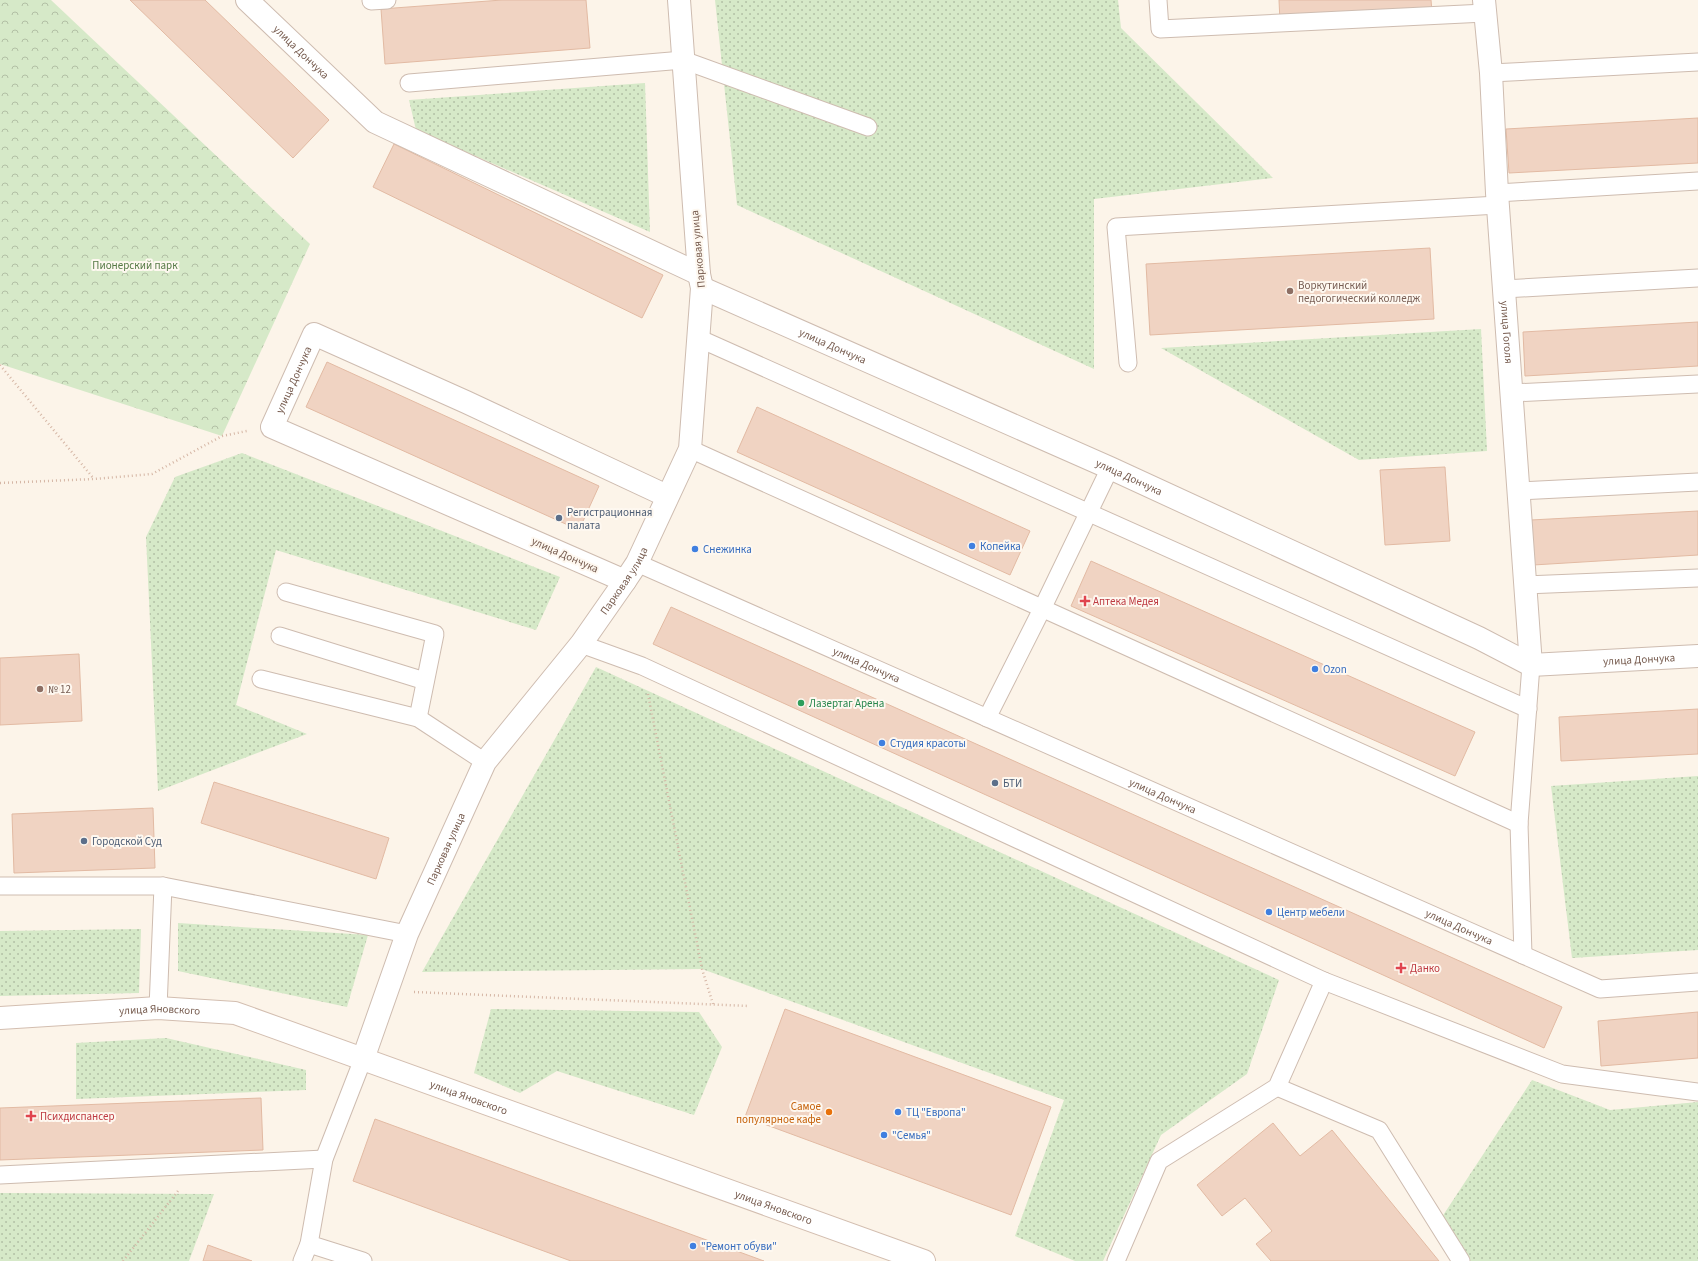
<svg xmlns="http://www.w3.org/2000/svg" width="1698" height="1261" viewBox="0 0 1698 1261" font-family="'Source Sans 3',sans-serif">
<style>
.grass{fill:url(#grass-dots)}
.park{fill:url(#park-crowns)}
.building{fill:#f0d3c2;stroke:#e2baa3}
.lines{fill:none;stroke-linecap:round;stroke-linejoin:round}
.service-casing{stroke:#cebcb0;stroke-width:19}
.minor-casing{stroke:#cebcb0;stroke-width:24}
.tertiary-casing{stroke:#cebcb0;stroke-width:24}
.secondary-casing{stroke:#d3beb0;stroke-width:24}
.path{stroke:#d5b6a5;stroke-width:2.5;stroke-dasharray:1 3;stroke-linecap:butt}
.service{stroke:#fff;stroke-width:17}
.minor{stroke:#fff;stroke-width:22}
.tertiary{stroke:#fff;stroke-width:22}
.secondary{stroke:#fff;stroke-width:22}
.education-dot{fill:#8d6e63;stroke:#fef8f0;stroke-width:1.5}
.service-dot{fill:#5c6f8a;stroke:#fef8f0;stroke-width:1.5}
.shop-dot{fill:#3f7fe0;stroke:#fef8f0;stroke-width:1.5}
.health-dot{fill:#e0444e;stroke:#fef8f0;stroke-width:1.5}
.leisure-dot{fill:#2e9e5b;stroke:#fef8f0;stroke-width:1.5}
.food-dot{fill:#e8710a;stroke:#fef8f0;stroke-width:1.5}
.labels{text-anchor:middle;dominant-baseline:central;stroke-width:4;stroke-linejoin:round;paint-order:stroke}
.street-label{font-size:11px;fill:#765b4e;stroke:#fef8f0}
.park-label{font-size:11px;fill:#567a46;stroke:#fef8f0}
.education-label{font-size:11px;fill:#785e54;stroke:#fef8f0;text-anchor:start}
.service-label{font-size:11px;fill:#4e5e75;stroke:#fef8f0;text-anchor:start}
.shop-label{font-size:11px;fill:#366cbe;stroke:#fef8f0;text-anchor:start}
.health-label{font-size:11px;fill:#be3a42;stroke:#fef8f0;text-anchor:start}
.leisure-label{font-size:11px;fill:#27864d;stroke:#fef8f0;text-anchor:start}
.food-label{font-size:11px;fill:#c56008;stroke:#fef8f0;text-anchor:end}
</style>
<defs>
<pattern id="grass-dots" width="8" height="8" patternUnits="userSpaceOnUse"><rect width="8" height="8" fill="#d6e9c8"/><path d="M2 2h.1M6 6h.1" fill="none" stroke="#b2c0a5" stroke-width="1.8" stroke-linecap="round"/></pattern>
<pattern id="park-crowns" width="20" height="18" patternUnits="userSpaceOnUse"><rect width="20" height="18" fill="#d6e9c8"/><path d="M2 6a3 3 0 1 1 6 0M12 15a3 3 0 1 1 6 0" fill="none" stroke="#b2c0a5"/></pattern>
</defs>
<rect width="100%" height="100%" fill="#fcf4e9"/>
<g class="grass">
<path d="M 715,0 L 1118,0 L 1121,28 L 1273,178 L 1094,199 L 1094,369 L 737,205 Z"/>
<path d="M 645,83 L 650,232 L 416,130 L 409,100 Z"/>
<path d="M 1481,329 L 1487,451 L 1359,460 L 1161,348 Z"/>
<path d="M 242,453 L 560,577 L 536,630 L 276,550 L 236,705 L 307,734 L 158,791 L 146,537 L 175,477 Z"/>
<path d="M 596,667 L 1279,980 L 1247,1074 L 1161,1135 L 1103,1261 L 1075,1261 L 1015,1236 L 1064,1100 L 702,969 L 422,972 Z"/>
<path d="M 1698,776 L 1698,950 L 1572,958 L 1551,786 Z"/>
<path d="M 178,923 L 368,935 L 347,1007 L 178,971 Z"/>
<path d="M 141,929 L 139,993 L 0,996 L 0,931 Z"/>
<path d="M 491,1009 L 699,1012 L 722,1047 L 694,1115 L 557,1071 L 520,1093 L 474,1073 Z"/>
<path d="M 166,1038 L 306,1070 L 306,1090 L 76,1099 L 76,1043 Z"/>
<path d="M 1532,1080 L 1610,1110 L 1698,1102 L 1698,1261 L 1461,1261 L 1438,1223 Z"/>
<path d="M 0,1193 L 214,1194 L 189,1261 L 0,1261 Z"/>
</g>
<path class="park" d="M 0,0 L 51,0 L 310,244 L 222,436 L 0,364 Z"/>
<g class="building">
<path d="M 130,0 L 205,0 L 329,120 L 293,158 Z"/>
<path d="M 502,0 L 586,0 L 590,48 L 385,64 L 381,9 Z"/>
<path d="M 1279,0 L 1431,0 L 1432,12 L 1280,22 Z"/>
<path d="M 1698,118 L 1698,163 L 1509,173 L 1506,129 Z"/>
<path d="M 394,144 L 663,275 L 642,318 L 373,187 Z"/>
<path d="M 1430,248 L 1434,319 L 1150,335 L 1146,264 Z"/>
<path d="M 1698,322 L 1698,366 L 1525,376 L 1523,332 Z"/>
<path d="M 327,362 L 599,486 L 579,530 L 306,407 Z"/>
<path d="M 757,407 L 1030,531 L 1010,575 L 737,452 Z"/>
<path d="M 1445,467 L 1450,541 L 1385,545 L 1380,470 Z"/>
<path d="M 1698,511 L 1698,555 L 1533,565 L 1531,520 Z"/>
<path d="M 1091,561 L 1475,732 L 1455,776 L 1071,606 Z"/>
<path d="M 671,607 L 1562,1007 L 1544,1048 L 653,644 Z"/>
<path d="M 79,654 L 82,721 L 0,725 L 0,658 Z"/>
<path d="M 1698,709 L 1698,754 L 1561,761 L 1559,717 Z"/>
<path d="M 214,782 L 389,838 L 376,879 L 201,823 Z"/>
<path d="M 153,808 L 155,868 L 14,873 L 12,814 Z"/>
<path d="M 785,1009 L 1051,1107 L 1011,1215 L 745,1117 Z"/>
<path d="M 1698,1012 L 1698,1058 L 1601,1066 L 1598,1021 Z"/>
<path d="M 261,1098 L 263,1150 L 0,1160 L 0,1108 Z"/>
<path d="M 375,1119 L 764,1261 L 571,1261 L 353,1181 Z"/>
<path d="M 1273,1123 L 1300,1156 L 1332,1130 L 1439,1261 L 1271,1261 L 1256,1244 L 1272,1231 L 1245,1198 L 1222,1216 L 1197,1185 Z"/>
<path d="M 208,1245 L 252,1261 L 203,1261 Z"/>
</g>
<g class="lines">
<defs>
<g id="service">
<path d="M 1158,0 L 1160,29 L 1485,13"/>
<path d="M 371,1 L 387,0"/>
<path d="M 1491,73 L 1698,62"/>
<path d="M 409,83 L 683,60 L 868,127"/>
<path d="M 1497,193 L 1698,181"/>
<path d="M 1504,289 L 1698,278"/>
<path d="M 698,338 L 1528,709"/>
<path d="M 1128,363 L 1116,227 L 1498,205"/>
<path d="M 1512,393 L 1698,384"/>
<path d="M 690,449 L 1519,824"/>
<path d="M 1518,491 L 1698,482"/>
<path id="s1" d="M 637,563 L 1600,989 L 1698,982"/>
<path d="M 1525,585 L 1698,578"/>
<path d="M 286,592 L 435,634 L 418,718"/>
<path d="M 280,636 L 425,681"/>
<path d="M 581,644 L 642,666 L 1324,981 L 1562,1074 L 1698,1092"/>
<path d="M 261,679 L 418,718 L 485,762"/>
<path d="M 987,718 L 1042,609 L 1110,468"/>
<path d="M 0,886 L 163,886"/>
<path d="M 1523,955 L 1519,824 L 1531,665"/>
<path d="M 158,1008 L 163,886 L 407,934"/>
<path d="M 363,1059 L 324,1159 L 309,1244 L 363,1261"/>
<path d="M 1277,1087 L 1379,1130 L 1461,1261"/>
<path d="M 0,1175 L 324,1159"/>
<path d="M 302,1261 L 309,1244"/>
<path d="M 1116,1261 L 1159,1161 L 1277,1087 L 1324,981"/>
</g>
<g id="minor">
<path id="s2" d="M 247,0 L 375,122 L 699,274"/>
<path id="s3" d="M 1484,0 L 1491,73 L 1497,193 L 1531,665"/>
<path id="s4" d="M 702,288 L 1110,468 L 1479,638 L 1531,665 L 1698,656"/>
<path id="s5" d="M 625,581 L 272,427 L 314,334 L 466,402 L 667,496"/>
</g>
<g id="tertiary">
<path id="s6" d="M 363,1059 L 407,934 L 485,762 L 581,644 L 625,581 L 637,563 L 690,449 L 702,288 L 699,274 L 679,0"/>
</g>
<g id="secondary">
<path id="s7" d="M 0,1018 L 158,1008 L 235,1013 L 924,1261"/>
</g>
</defs>
<use href="#service" class="service-casing"/>
<use href="#minor" class="minor-casing"/>
<use href="#tertiary" class="tertiary-casing"/>
<use href="#secondary" class="secondary-casing"/>
<g class="path">
<path d="M 0,365 L 94,479"/>
<path d="M 0,483 L 94,479 L 152,474 L 222,436 L 247,431"/>
<path d="M 648,694 L 702,969 L 713,1004"/>
<path d="M 414,992 L 749,1006"/>
<path d="M 123,1261 L 178,1191"/>
</g>
<use href="#service" class="service"/>
<use href="#minor" class="minor"/>
<use href="#tertiary" class="tertiary"/>
<use href="#secondary" class="secondary"/>
</g>
<g class="education-dot">
<circle cx="1290" cy="291" r="4"/>
<circle cx="40" cy="689" r="4"/>
</g>
<g class="service-dot">
<circle cx="559" cy="518" r="4"/>
<circle cx="995" cy="783" r="4"/>
<circle cx="84" cy="841" r="4"/>
</g>
<g class="shop-dot">
<circle cx="972" cy="546" r="4"/>
<circle cx="695" cy="549" r="4"/>
<circle cx="1315" cy="669" r="4"/>
<circle cx="882" cy="743" r="4"/>
<circle cx="1269" cy="912" r="4"/>
<circle cx="898" cy="1112" r="4"/>
<circle cx="884" cy="1135" r="4"/>
<circle cx="693" cy="1246" r="4"/>
</g>
<g class="health-dot">
<path d="M1083 595h4v4h4v4h-4v4h-4v-4h-4v-4h4z"/>
<path d="M1399 962h4v4h4v4h-4v4h-4v-4h-4v-4h4z"/>
<path d="M29 1110h4v4h4v4h-4v4h-4v-4h-4v-4h4z"/>
</g>
<circle class="leisure-dot" cx="801" cy="703" r="4"/>
<circle class="food-dot" cx="829" cy="1112" r="4"/>
<g class="labels">
<g class="street-label">
<text stroke="none"><textPath href="#s2" startOffset="75">улица Дончука</textPath></text>
<text transform="translate(698 249) rotate(-95)">Парковая улица</text>
<text stroke="none"><textPath href="#s3" startOffset="333">улица Гоголя</textPath></text>
<text stroke="none"><textPath href="#s4" startOffset="143">улица Дончука</textPath></text>
<text stroke="none"><textPath href="#s5" startOffset="437">улица Дончука</textPath></text>
<text stroke="none"><textPath href="#s4" startOffset="467">улица Дончука</textPath></text>
<text transform="translate(565 555) rotate(24)">улица Дончука</text>
<text stroke="none"><textPath href="#s6" startOffset="550">Парковая улица</textPath></text>
<text stroke="none"><textPath href="#s4" startOffset="1019">улица Дончука</textPath></text>
<text stroke="none"><textPath href="#s1" startOffset="251">улица Дончука</textPath></text>
<text stroke="none"><textPath href="#s1" startOffset="575">улица Дончука</textPath></text>
<text stroke="none"><textPath href="#s6" startOffset="226">Парковая улица</textPath></text>
<text stroke="none"><textPath href="#s1" startOffset="899">улица Дончука</textPath></text>
<text stroke="none"><textPath href="#s7" startOffset="160">улица Яновского</textPath></text>
<text stroke="none"><textPath href="#s7" startOffset="484">улица Яновского</textPath></text>
<text stroke="none"><textPath href="#s7" startOffset="808">улица Яновского</textPath></text>
</g>
<g class="park-label">
<text x="135" y="265">Пионерский парк</text>
</g>
<g class="education-label">
<text x="1298" y="285">Воркутинский<tspan x="1298" dy="13">педогогический колледж</tspan></text>
<text x="48" y="689">№ 12</text>
</g>
<g class="service-label">
<text x="567" y="512">Регистрационная<tspan x="567" dy="13">палата</tspan></text>
<text x="1003" y="783">БТИ</text>
<text x="92" y="841">Городской Суд</text>
</g>
<g class="shop-label">
<text x="980" y="546">Копейка</text>
<text x="703" y="549">Снежинка</text>
<text x="1323" y="669">Ozon</text>
<text x="890" y="743">Студия красоты</text>
<text x="1277" y="912">Центр мебели</text>
<text x="906" y="1112">ТЦ "Европа"</text>
<text x="892" y="1135">"Семья"</text>
<text x="701" y="1246">"Ремонт обуви"</text>
</g>
<g class="health-label">
<text x="1093" y="601">Аптека Медея</text>
<text x="1410" y="968">Данко</text>
<text x="40" y="1116">Психдиспансер</text>
</g>
<g class="leisure-label">
<text x="809" y="703">Лазертаг Арена</text>
</g>
<g class="food-label">
<text x="821" y="1106">Самое<tspan x="821" dy="13">популярное кафе</tspan></text>
</g>
</g>
</svg>
